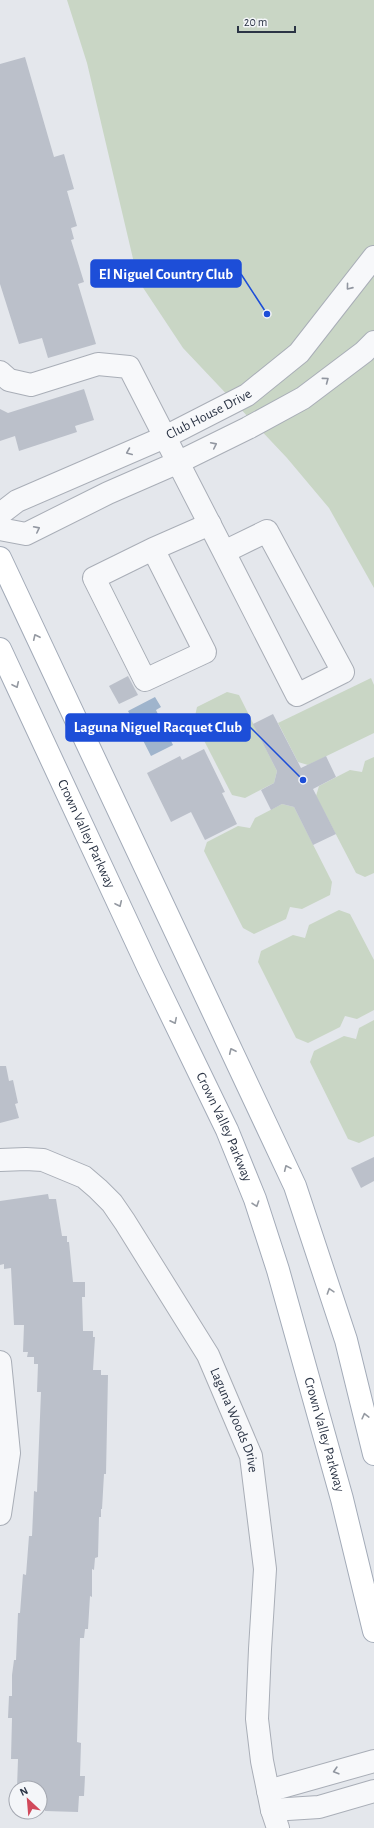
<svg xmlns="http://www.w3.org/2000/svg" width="374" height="1828" viewBox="0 0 374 1828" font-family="'Alegreya Sans',sans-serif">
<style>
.green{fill:#c9d6c5}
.water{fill:#9fb4cc}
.building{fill:#bbc0ca}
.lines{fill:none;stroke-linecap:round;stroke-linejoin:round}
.minor-casing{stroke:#a9aeb7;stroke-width:24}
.major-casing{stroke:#a3abb8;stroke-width:24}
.minor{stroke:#f7f8fa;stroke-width:22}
.major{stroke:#fff;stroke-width:22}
.oneway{stroke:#9196a0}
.oneway2{stroke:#959aa2}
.labels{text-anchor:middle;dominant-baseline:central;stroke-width:3;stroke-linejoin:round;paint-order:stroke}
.street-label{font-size:14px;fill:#2b3445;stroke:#f4f6f9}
.leader{fill:none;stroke:#1d4ed8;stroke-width:1.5}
.callout-dot{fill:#1d4ed8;stroke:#f4f6f9;stroke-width:1.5}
.callout{fill:#1d4ed8;stroke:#1d4ed8;stroke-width:1.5}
.callout-label{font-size:15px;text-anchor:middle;font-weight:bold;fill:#fff}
</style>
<rect width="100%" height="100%" fill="#e4e7ec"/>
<g class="green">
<path d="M 67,0 L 374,0 L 374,588 L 329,508 L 287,458 L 183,348 L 138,280 L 87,63 Z"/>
<path d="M 371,678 L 374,685 L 374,733 L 308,765 L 298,762 L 278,723 Z"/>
<path d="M 227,692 L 239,695 L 277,771 L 274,783 L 245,798 L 232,795 L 194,721 L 197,707 Z"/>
<path d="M 374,757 L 374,873 L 365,877 L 356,873 L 316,796 L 319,786 L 350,770 L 362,772 L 365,761 Z"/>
<path d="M 282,804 L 294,807 L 332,882 L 330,895 L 302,909 L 290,907 L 286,919 L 254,934 L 243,928 L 204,851 L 207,842 L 238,826 L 250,828 L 255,818 Z"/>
<path d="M 339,910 L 350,914 L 374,960 L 374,1010 L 357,1019 L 345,1016 L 340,1027 L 308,1043 L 296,1038 L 258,962 L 261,951 L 293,935 L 305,938 L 309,925 Z"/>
<path d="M 374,1020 L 374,1136 L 359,1143 L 348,1139 L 310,1062 L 314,1051 L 344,1036 L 356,1039 L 359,1028 Z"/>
</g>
<path class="water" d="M 155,697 L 161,707 L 156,710 L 173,745 L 151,756 L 128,711 Z"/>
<g class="building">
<path d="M 25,57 L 54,157 L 64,154 L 74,189 L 67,191 L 77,226 L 71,228 L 74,239 L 71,240 L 84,282 L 78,284 L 96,344 L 48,358 L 42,338 L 19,344 L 0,284 L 0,64 Z"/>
<path d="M 84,389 L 94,420 L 75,426 L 77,432 L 19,451 L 15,436 L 0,441 L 0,409 L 8,413 Z"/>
<path d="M 128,676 L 138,695 L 119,704 L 109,686 Z"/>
<path d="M 273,714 L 301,768 L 326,756 L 336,777 L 313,789 L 336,834 L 313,845 L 294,807 L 282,804 L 271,810 L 261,790 L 274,783 L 277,771 L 253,724 Z"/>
<path d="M 204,749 L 225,792 L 222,793 L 237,824 L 205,840 L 191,812 L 171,822 L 147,773 L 180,756 L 182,760 Z"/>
<path d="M 0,1066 L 6,1066 L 9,1081 L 13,1080 L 18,1103 L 15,1104 L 19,1118 L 0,1123 Z"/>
<path d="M 374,1157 L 374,1181 L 361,1188 L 351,1168 Z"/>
<path d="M 48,1194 L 49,1199 L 56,1199 L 62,1236 L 67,1236 L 67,1242 L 69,1242 L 73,1282 L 85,1282 L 85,1297 L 82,1297 L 83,1331 L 93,1331 L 93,1337 L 95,1337 L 93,1370 L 101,1370 L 101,1375 L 108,1375 L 106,1474 L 104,1474 L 102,1509 L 101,1509 L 101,1517 L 99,1517 L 98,1557 L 95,1558 L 94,1570 L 92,1569 L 92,1597 L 90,1596 L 88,1629 L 85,1629 L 84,1638 L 80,1638 L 77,1742 L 81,1743 L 80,1776 L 85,1776 L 84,1796 L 79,1796 L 78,1812 L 45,1811 L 45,1809 L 40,1809 L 40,1788 L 17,1788 L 18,1759 L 11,1759 L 12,1718 L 8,1718 L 9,1696 L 12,1696 L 12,1675 L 14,1660 L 16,1660 L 18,1613 L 20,1613 L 23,1574 L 26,1575 L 29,1536 L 32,1536 L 34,1491 L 37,1492 L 41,1392 L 37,1392 L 38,1364 L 34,1364 L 34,1357 L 27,1357 L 28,1352 L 23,1352 L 24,1325 L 14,1325 L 11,1268 L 4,1269 L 4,1264 L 0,1265 L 0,1201 Z"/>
</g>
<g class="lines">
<defs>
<g id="minor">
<path d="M 0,372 L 9,380 L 31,385 L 98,364 L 129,367 L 224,552 L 267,531 L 343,672 L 297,695 L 224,552"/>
<path id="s1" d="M 0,514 L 17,501 L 165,437 L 247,395 L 299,353 L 374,257"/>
<path d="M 0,529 L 26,534 L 108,493 L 179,462 L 248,428 L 303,398 L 364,352 L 374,342"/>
<path d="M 153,549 L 205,652 L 145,680 L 94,578 L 153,549 L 210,524"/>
<path id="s2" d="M 0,1160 L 26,1159 L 43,1160 L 84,1177 L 98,1189 L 112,1203 L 125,1222 L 208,1355 L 251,1456 L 265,1569 L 260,1649 L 257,1719 L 262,1761 L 272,1810 L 278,1828"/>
<path d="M 0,1362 L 9,1453 L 0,1514"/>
<path d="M 268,1791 L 374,1761"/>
<path d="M 272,1810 L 319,1807 L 374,1791"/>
</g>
<g id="major">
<path d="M 0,558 L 295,1186 L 346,1340 L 374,1454"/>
<path id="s3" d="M 0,649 L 149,969 L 227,1130 L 255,1199 L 278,1270 L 342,1499 L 374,1631"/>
</g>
</defs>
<use href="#minor" class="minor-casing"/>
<use href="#major" class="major-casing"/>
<use href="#minor" class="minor"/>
<use href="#major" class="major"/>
</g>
<defs><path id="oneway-chevron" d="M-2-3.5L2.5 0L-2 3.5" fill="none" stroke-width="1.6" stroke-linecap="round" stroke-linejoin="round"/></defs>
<g class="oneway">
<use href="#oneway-chevron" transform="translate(349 287) rotate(129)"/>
<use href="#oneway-chevron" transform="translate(326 380) rotate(-37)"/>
<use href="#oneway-chevron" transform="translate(214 445) rotate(-26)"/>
<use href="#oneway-chevron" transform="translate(129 452) rotate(157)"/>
<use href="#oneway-chevron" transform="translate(37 529) rotate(-27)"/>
<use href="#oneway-chevron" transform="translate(336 1771) rotate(164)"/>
</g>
<g class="oneway2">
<use href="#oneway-chevron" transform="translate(36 637) rotate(-115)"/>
<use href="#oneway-chevron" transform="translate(16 685) rotate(65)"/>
<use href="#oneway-chevron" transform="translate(119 904) rotate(65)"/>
<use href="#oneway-chevron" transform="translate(174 1021) rotate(64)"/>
<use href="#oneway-chevron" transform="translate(232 1051) rotate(-115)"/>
<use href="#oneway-chevron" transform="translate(287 1168) rotate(-114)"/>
<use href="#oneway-chevron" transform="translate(256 1204) rotate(71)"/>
<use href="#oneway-chevron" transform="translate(330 1291) rotate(-108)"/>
<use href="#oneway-chevron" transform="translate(365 1416) rotate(-104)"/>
</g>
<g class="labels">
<g class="street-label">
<text stroke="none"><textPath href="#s1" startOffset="232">Club House Drive</textPath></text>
<text stroke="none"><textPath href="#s3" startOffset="204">Crown Valley Parkway</textPath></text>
<text stroke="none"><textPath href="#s3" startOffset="528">Crown Valley Parkway</textPath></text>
<text stroke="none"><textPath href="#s2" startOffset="376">Laguna Woods Drive</textPath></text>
<text stroke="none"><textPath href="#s3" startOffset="852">Crown Valley Parkway</textPath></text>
</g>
</g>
<path class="leader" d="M267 314L241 274M303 780L250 727"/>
<g class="callout-dot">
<circle cx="267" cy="314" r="4"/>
<circle cx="303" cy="780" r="4"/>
</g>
<g class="callout">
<rect x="91" y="260" width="150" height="27" rx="4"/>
<rect x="66" y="714" width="184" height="27" rx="4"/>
</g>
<g class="callout-label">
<text x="166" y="279">El Niguel Country Club</text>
<text x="158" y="732">Laguna Niguel Racquet Club</text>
</g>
<g transform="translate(28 1800) rotate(334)"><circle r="19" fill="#f4f6f9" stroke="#a4a8b1"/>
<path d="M0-3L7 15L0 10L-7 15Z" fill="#d1495b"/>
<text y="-6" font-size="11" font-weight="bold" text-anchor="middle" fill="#2b3445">N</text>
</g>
<path d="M238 26v6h57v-6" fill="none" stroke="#2b3445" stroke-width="2"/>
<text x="244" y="26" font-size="12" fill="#2b3445" stroke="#f4f6f9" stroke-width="3" paint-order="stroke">20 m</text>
</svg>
